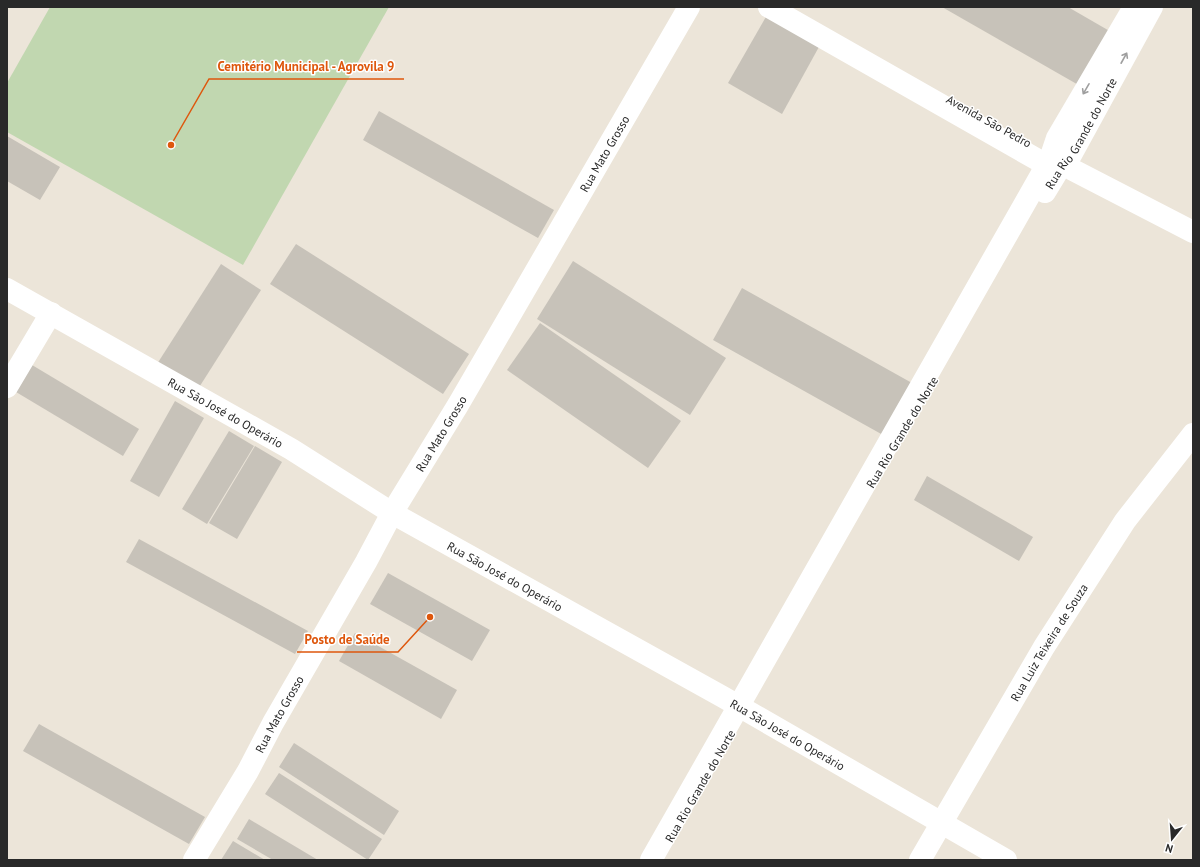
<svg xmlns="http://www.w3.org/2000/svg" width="1200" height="867" viewBox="0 0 1200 867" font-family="'PT Sans',sans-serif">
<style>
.cemetery{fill:#c1d7b0}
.building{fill:#c7c2b9}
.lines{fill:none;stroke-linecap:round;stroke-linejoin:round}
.minor{stroke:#fff;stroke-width:22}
.oneway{stroke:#9f9f9f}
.labels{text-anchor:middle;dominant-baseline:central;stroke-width:3;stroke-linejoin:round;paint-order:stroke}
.street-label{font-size:12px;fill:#292929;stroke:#fff}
.leader{fill:none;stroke:#de570d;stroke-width:1.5}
.callout-dot{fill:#de570d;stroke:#fff;stroke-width:1.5}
.callout-label{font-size:13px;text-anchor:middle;font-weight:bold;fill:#de570d;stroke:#fff;stroke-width:3;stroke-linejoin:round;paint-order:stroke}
</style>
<rect width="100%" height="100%" fill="#ece5d9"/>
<path class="cemetery" d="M 50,7 L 389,7 L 243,265 L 7,132 L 7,83 Z"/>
<g class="building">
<path d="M 942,7 L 1068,7 L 1113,33 L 1082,87 Z"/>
<path d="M 767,15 L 820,45 L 782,114 L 728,83 Z"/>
<path d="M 379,111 L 554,210 L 538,238 L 363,140 Z"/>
<path d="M 7,136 L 60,167 L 40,200 L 7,181 Z"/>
<path d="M 296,244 L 469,354 L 443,394 L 270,284 Z"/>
<path d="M 573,261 L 726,358 L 690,415 L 537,319 Z"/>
<path d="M 221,264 L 261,290 L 198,389 L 157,364 Z"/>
<path d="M 742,288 L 912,383 L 883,435 L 713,340 Z"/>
<path d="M 540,323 L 681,421 L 648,468 L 507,370 Z"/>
<path d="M 32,365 L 139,429 L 123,456 L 16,392 Z"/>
<path d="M 175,401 L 204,418 L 159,497 L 130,481 Z"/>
<path d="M 229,431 L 254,446 L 207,524 L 182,509 Z"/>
<path d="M 255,446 L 282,462 L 237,539 L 209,523 Z"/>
<path d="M 927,476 L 1033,537 L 1019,561 L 914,500 Z"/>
<path d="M 139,539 L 308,631 L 295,654 L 126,562 Z"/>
<path d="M 388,573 L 490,630 L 472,661 L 370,604 Z"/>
<path d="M 355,633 L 457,690 L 441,719 L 339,661 Z"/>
<path d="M 39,724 L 205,817 L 189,844 L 23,751 Z"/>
<path d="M 294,743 L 399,811 L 384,835 L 279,767 Z"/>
<path d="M 279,773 L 382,839 L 368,860 L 265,794 Z"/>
<path d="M 249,819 L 318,860 L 273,860 L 237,839 Z"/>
<path d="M 233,841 L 265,860 L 221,860 Z"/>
</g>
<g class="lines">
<g class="minor">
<path d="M 1051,156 L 1073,170 L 1193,232"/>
<path d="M 1051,156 L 1057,138 L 1134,7"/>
<path id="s1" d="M 1045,192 L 1062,164 L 1071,155 L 1152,7"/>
<path id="s2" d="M 7,289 L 291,449 L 392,513 L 723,697 L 1006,860"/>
<path d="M 7,387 L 51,313"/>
<path id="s3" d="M 194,860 L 248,771 L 273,723 L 366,562 L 392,513 L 458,405 L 689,7"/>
<path d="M 651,860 L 1041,175 L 1045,164 L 769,7"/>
<path id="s4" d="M 920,860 L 1044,647 L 1125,521 L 1193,434"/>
</g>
</g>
<defs><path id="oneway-shaft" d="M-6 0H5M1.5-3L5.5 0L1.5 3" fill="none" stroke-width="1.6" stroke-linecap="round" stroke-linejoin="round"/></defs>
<g class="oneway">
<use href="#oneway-shaft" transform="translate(1124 58) rotate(-61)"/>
<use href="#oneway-shaft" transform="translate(1086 89) rotate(120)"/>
</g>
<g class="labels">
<g class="street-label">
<text transform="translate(989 121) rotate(29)">Avenida São Pedro</text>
<text stroke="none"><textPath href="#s1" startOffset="69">Rua Rio Grande do Norte</textPath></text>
<text stroke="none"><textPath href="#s3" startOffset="817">Rua Mato Grosso</textPath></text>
<text stroke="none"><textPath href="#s2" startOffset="251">Rua São José do Operário</textPath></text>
<text transform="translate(902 432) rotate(-59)">Rua Rio Grande do Norte</text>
<text stroke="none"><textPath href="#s3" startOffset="493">Rua Mato Grosso</textPath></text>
<text stroke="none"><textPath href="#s2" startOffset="575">Rua São José do Operário</textPath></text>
<text stroke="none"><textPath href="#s4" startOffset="253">Rua Luiz Teixeira de Souza</textPath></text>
<text stroke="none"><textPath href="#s3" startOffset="169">Rua Mato Grosso</textPath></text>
<text stroke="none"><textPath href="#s2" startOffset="899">Rua São José do Operário</textPath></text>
<text transform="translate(700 786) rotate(-60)">Rua Rio Grande do Norte</text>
</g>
</g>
<path class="leader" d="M171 145L209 79H404M430 617L398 652H297"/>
<g class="callout-dot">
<circle cx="171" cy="145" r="4"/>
<circle cx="430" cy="617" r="4"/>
</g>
<g class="callout-label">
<text x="306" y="71">Cemitério Municipal - Agrovila 9</text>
<text x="347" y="644">Posto de Saúde</text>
</g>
<rect width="1200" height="867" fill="none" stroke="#292929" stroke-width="16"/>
<g transform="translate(1172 839) rotate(197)" stroke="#ffffff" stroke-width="3" paint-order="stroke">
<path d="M0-3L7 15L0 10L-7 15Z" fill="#292929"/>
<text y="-6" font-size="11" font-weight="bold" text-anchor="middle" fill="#292929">N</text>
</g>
</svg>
